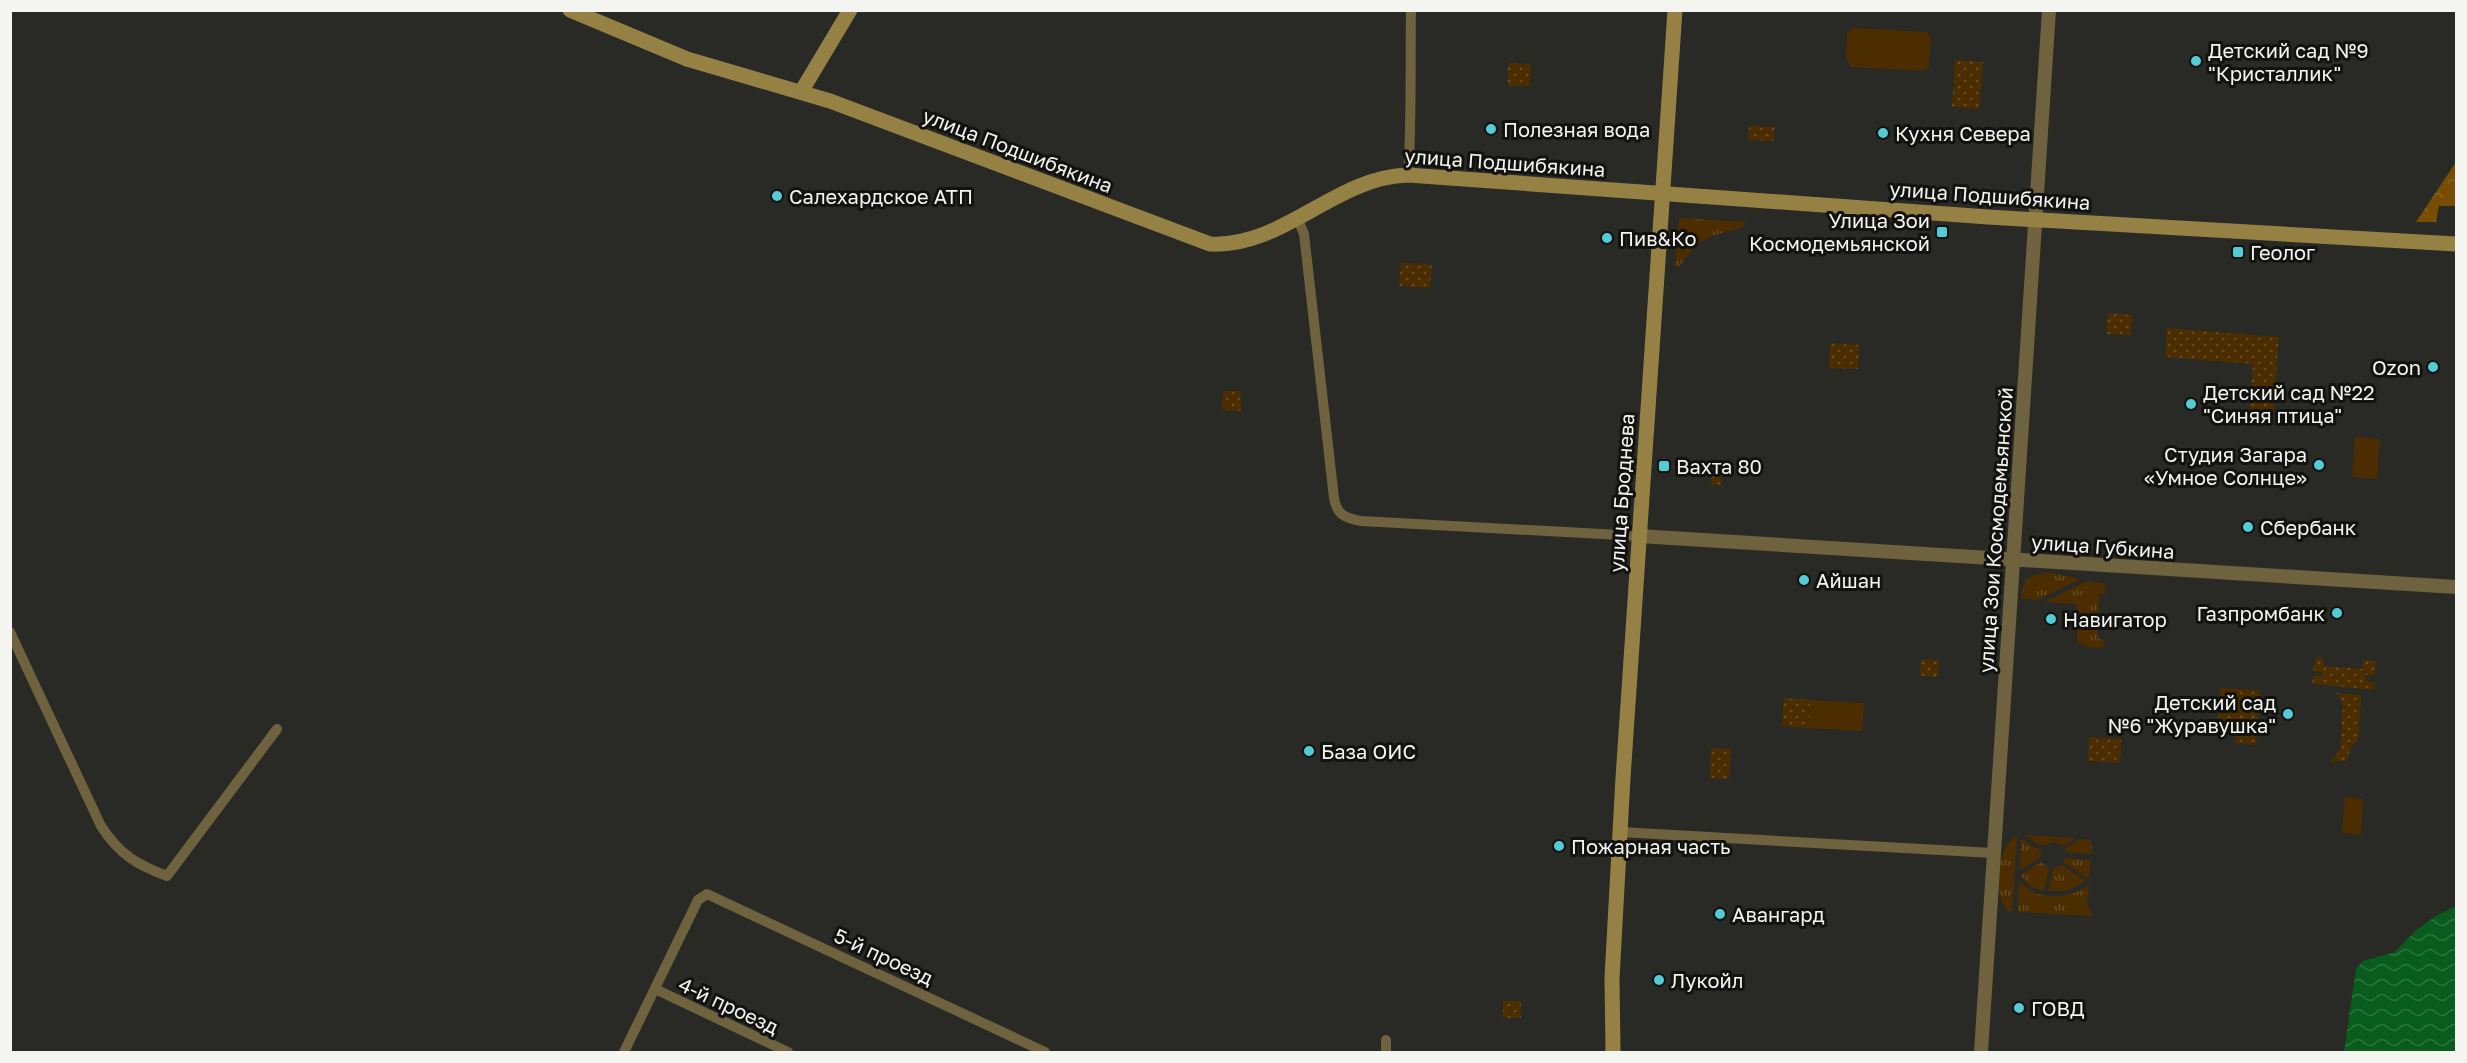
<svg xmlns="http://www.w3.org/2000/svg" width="2467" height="1063" viewBox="0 0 2467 1063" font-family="'Golos Text',sans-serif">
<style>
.grass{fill:url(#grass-tufts)}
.forest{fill:url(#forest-crowns)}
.park{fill:url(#park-dots)}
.pitch{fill:#4b2d00}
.water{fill:url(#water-waves)}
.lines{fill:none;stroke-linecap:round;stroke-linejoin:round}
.minor{stroke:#6f623e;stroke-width:10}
.tertiary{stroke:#6f623e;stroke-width:14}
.secondary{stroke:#968145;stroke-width:15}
.poi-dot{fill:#52ccd5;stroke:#121210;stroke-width:2}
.labels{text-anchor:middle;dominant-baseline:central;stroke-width:6;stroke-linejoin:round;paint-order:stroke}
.poi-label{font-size:20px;fill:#f4f5f1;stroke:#121210;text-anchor:start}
.street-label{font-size:20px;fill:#f4f5f1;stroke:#121210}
</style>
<defs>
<pattern id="grass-tufts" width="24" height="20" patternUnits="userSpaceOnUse" patternTransform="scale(1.5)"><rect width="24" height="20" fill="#4b2d00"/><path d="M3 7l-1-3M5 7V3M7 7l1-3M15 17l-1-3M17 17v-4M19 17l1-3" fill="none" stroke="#664c26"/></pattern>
<pattern id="forest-crowns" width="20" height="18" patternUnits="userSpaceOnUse" patternTransform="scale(1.5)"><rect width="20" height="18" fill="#784c01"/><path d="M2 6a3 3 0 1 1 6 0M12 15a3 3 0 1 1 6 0" fill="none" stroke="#8c6626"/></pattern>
<pattern id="park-dots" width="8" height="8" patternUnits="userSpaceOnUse" patternTransform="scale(1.5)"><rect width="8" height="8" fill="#4b2d00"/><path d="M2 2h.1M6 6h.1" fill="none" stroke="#664c26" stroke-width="1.8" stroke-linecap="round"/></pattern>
<pattern id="water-waves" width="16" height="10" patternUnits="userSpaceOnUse" patternTransform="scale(1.5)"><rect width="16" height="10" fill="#085c1d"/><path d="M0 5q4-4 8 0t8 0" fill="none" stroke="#2d743e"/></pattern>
</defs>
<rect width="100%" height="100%" fill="#292925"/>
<g class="grass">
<path d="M 1679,218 L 1746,222 L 1743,227 C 1708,238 1702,234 1679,267 L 1675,267 Z"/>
<path d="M 2053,573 L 2080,579 L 2037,600 L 2021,598 C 2023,576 2032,573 2053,573 Z"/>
<path d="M 2087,581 L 2105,584 L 2105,594 L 2099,594 L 2098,638 L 2105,641 L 2103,648 L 2087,647 L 2077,641 L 2077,604 L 2044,602 Z"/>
<path d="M 2024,835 L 2076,838 L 2064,846 L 2053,842 L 2042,846 Z"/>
<path d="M 2017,837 L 2012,912 C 1990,906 1996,843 2017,837 Z"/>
<path d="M 2021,839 L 2041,851 L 2040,858 L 2020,870 Z"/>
<path d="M 2080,839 L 2091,840 L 2092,854 L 2066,852 L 2064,849 Z"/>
<path d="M 2065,858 L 2091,860 L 2089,879 L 2063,862 Z"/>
<path d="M 2041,862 L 2049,868 L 2044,891 L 2029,886 L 2021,875 Z"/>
<path d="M 2062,865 L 2086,881 L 2067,891 L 2048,891 L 2053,869 Z"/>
<path d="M 2019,881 C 2039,902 2066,900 2089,885 L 2087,904 L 2093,916 L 2018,912 Z"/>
</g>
<path class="forest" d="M 2456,162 L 2456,206 L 2439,206 L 2436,222 L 2416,222 Z"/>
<g class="park">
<path d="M 1955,60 L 1983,62 L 1979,109 L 1952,107 Z"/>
<path d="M 1508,63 L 1531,64 L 1530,86 L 1508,86 Z"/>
<path d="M 1749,126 L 1775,127 L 1774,141 L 1748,140 Z"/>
<path d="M 1401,263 L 1432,264 L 1430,288 L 1399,286 Z"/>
<path d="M 2108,313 L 2132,315 L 2131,335 L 2106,334 Z"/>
<path d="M 2167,328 L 2279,337 L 2272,426 L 2248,424 L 2253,364 L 2165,357 Z"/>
<path d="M 1830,343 L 1859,345 L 1858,369 L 1829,368 Z"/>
<path d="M 1223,391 L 1240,391 L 1242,411 L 1222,410 Z"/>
<path d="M 1712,467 L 1722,468 L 1721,486 L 1711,485 Z"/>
<path d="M 2319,657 L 2324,660 L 2324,666 L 2362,669 L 2363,660 L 2376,661 L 2375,676 L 2366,675 L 2365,681 L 2375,683 L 2374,690 L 2312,684 L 2313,676 L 2322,676 L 2322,672 L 2313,671 L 2315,660 Z"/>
<path d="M 1921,659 L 1939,660 L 1938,677 L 1920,676 Z"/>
<path d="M 2220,688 L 2260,690 L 2256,745 L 2235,743 L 2236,728 L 2217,727 Z"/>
<path d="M 2336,693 L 2361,695 L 2358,741 L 2351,746 L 2347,761 L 2330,762 L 2340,750 L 2343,707 L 2342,701 Z"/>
<path d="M 1784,698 L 1810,700 L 1808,728 L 1782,726 Z"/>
<path d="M 2089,737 L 2121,739 L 2120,763 L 2088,761 Z"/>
<path d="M 1711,748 L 1731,749 L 1729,779 L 1710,778 Z"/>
<rect x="1503" y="1001" width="18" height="17"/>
</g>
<g class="pitch">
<path d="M 1854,28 L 1927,32 L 1931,39 L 1929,67 L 1923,71 L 1851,67 L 1846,59 L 1847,33 Z"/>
<path d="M 2355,437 L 2380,439 L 2377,479 L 2352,477 Z"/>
<path d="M 1810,700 L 1864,703 L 1862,731 L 1808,728 Z"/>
<path d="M 2345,797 L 2363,799 L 2361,835 L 2342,833 Z"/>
</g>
<path class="water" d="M 2456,906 L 2456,1052 L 2344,1052 L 2356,968 L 2363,961 L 2395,952 L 2416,930 L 2439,914 Z"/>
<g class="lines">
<g class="minor">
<path d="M 1408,175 C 1412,120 1410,66 1411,10"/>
<path d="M 1297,217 L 1304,234 L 1334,498 C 1337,515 1345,518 1361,521 L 1639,536"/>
<path d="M 10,632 L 101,826 C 119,854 137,865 167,876 L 277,729"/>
<path d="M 1620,832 L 1993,853"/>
<path d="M 655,989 L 788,1052"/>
<path d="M 1386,1040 L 1386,1052"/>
<path d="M 624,1052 L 698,900 L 707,894 L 1045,1052"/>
</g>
<g class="tertiary">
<path d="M 1639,536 L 2456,587"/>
<path d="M 1981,1052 L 2049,10"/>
</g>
<g class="secondary">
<path d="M 570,10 L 687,59 L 830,101 L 1210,244 C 1283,248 1335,177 1408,175 L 1988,217 L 2456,244"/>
<path d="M 801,92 L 850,10"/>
<path d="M 1613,1052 L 1612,978 L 1623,778 L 1675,10"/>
</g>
</g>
<g class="poi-dot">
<circle cx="2196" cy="61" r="6"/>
<circle cx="1491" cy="129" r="6"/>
<circle cx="1883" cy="133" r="6"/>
<circle cx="777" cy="196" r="6"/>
<rect x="1936" y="226" width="12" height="12" rx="3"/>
<circle cx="1607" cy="238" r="6"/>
<rect x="2232" y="246" width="12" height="12" rx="3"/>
<circle cx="2433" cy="367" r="6"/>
<circle cx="2191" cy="404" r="6"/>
<circle cx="2319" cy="465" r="6"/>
<rect x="1658" y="460" width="12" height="12" rx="3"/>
<circle cx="2248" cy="527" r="6"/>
<circle cx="1804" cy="580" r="6"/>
<circle cx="2337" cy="613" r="6"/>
<circle cx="2051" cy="619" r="6"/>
<circle cx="2288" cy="714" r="6"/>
<circle cx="1309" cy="751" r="6"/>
<circle cx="1559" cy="846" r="6"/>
<circle cx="1720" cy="914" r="6"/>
<circle cx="1659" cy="980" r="6"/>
<circle cx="2019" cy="1008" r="6"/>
</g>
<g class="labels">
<g class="poi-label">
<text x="2208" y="50">Детский сад №9<tspan x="2208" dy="23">"Кристаллик"</tspan></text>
<text x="1503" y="129">Полезная вода</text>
<text x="1895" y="133">Кухня Севера</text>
<text x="789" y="196">Салехардское АТП</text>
<text x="1930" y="220" text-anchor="end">Улица Зои<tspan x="1930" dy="23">Космодемьянской</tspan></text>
<text x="1619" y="238">Пив&amp;Ко</text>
<text x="2250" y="252">Геолог</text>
<text x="2421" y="367" text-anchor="end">Ozon</text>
<text x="2203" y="392">Детский сад №22<tspan x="2203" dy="23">"Синяя птица"</tspan></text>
<text x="2307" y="454" text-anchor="end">Студия Загара<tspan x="2307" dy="23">«Умное Солнце»</tspan></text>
<text x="1676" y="466">Вахта 80</text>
<text x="2260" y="527">Сбербанк</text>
<text x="1816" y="580">Айшан</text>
<text x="2325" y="613" text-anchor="end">Газпромбанк</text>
<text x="2063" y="619">Навигатор</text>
<text x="2276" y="702" text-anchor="end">Детский сад<tspan x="2276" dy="23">№6 "Журавушка"</tspan></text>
<text x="1321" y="751">База ОИС</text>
<text x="1571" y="846">Пожарная часть</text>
<text x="1732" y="914">Авангард</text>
<text x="1671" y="980">Лукойл</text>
<text x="2031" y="1008">ГОВД</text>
</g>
<g class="street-label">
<text transform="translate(1018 150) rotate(21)">улица Подшибякина</text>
<text transform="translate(1505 162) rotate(4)">улица Подшибякина</text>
<text transform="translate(1990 195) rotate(4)">улица Подшибякина</text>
<text transform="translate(1621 493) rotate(-86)">улица Броднева</text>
<text transform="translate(1995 530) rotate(-86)">улица Зои Космодемьянской</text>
<text transform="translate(2103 546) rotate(4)">улица Губкина</text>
<text transform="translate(884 956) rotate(25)">5-й проезд</text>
<text transform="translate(729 1005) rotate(25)">4-й проезд</text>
</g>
</g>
<rect width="2467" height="1063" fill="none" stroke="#f4f5f1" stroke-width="24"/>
</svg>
